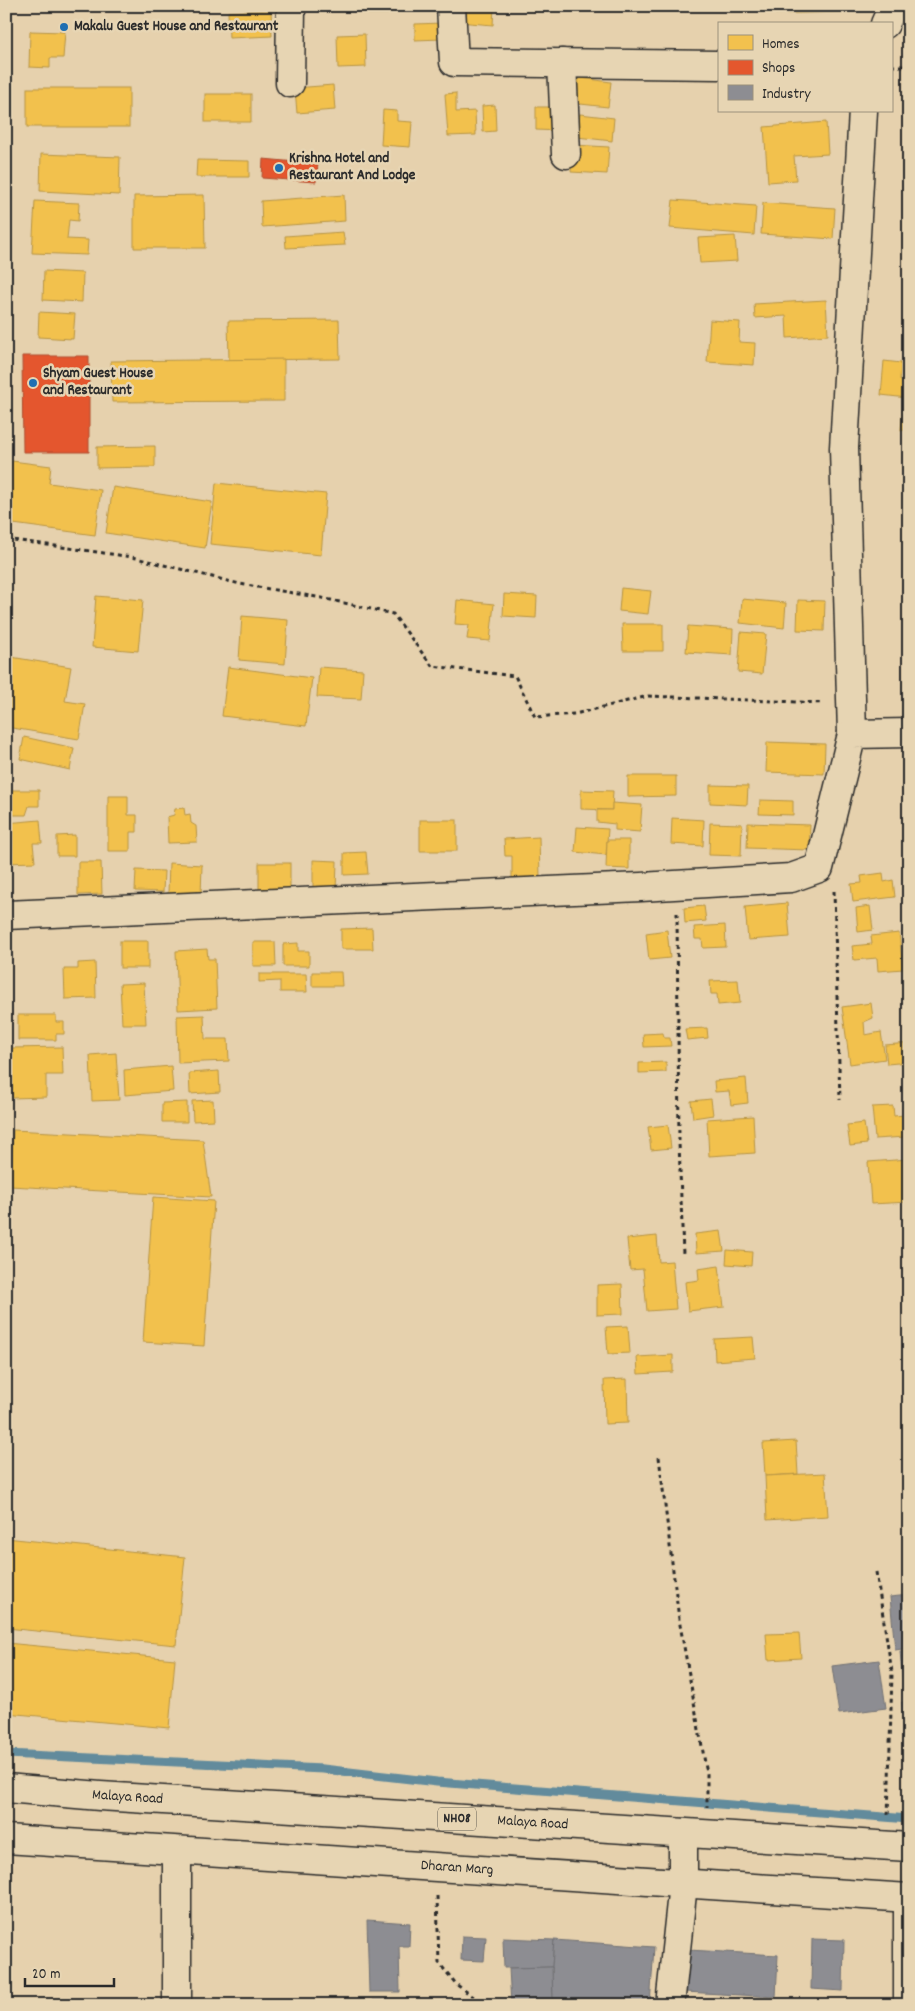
<svg xmlns="http://www.w3.org/2000/svg" width="915" height="2011" viewBox="0 0 915 2011" font-family="Dekko,sans-serif">
<style>
.homes{fill:#f2c14e;stroke:#b69444}
.shops{fill:#e4572e;stroke:#ac4a2d}
.industry{fill:#8d8d92;stroke:#707073}
.lines{fill:none;stroke-linecap:round;stroke-linejoin:round}
.stream{stroke:#628b9c;stroke-width:9}
.minor-casing{stroke:#2b2b2b;stroke-width:31}
.major-casing{stroke:#2b2b2b;stroke-width:31}
.path{stroke:#2b2b2b;stroke-width:3;stroke-dasharray:4 4;stroke-linecap:butt}
.minor{stroke:#e7d5b3;stroke-width:28}
.major{stroke:#e7d5b3;stroke-width:28}
.poi-dot{fill:#1f6fb2;stroke:#e7d5b3;stroke-width:2}
.labels{text-anchor:middle;dominant-baseline:central;stroke-width:5;stroke-linejoin:round;paint-order:stroke}
.shield{fill:#e7d5b3;stroke:#635e54;stroke-width:1}
.shield-label{font-size:14px;font-weight:bold;fill:#2b2b2b}
.poi-label{font-size:15px;font-weight:bold;fill:#2b2b2b;stroke:#e7d5b3;text-anchor:start}
.street-label{font-size:15px;fill:#2b2b2b;stroke:#e7d5b3}
</style>
<rect width="100%" height="100%" fill="#e6d1ad"/>
<filter id="ink" filterUnits="userSpaceOnUse"><feTurbulence type="fractalNoise" baseFrequency=".02" numOctaves="2"/><feDisplacementMap in="SourceGraphic" scale="10" xChannelSelector="R" yChannelSelector="G"/><feConvolveMatrix kernelMatrix="1 2 1 2 8 2 1 2 1" color-interpolation-filters="sRGB"/></filter>
<g filter="url(#ink)">
<g class="homes">
<path d="M 368,6 L 389,6 L 388,14 L 368,14 Z"/>
<path d="M 460,6 L 494,6 L 493,25 L 458,22 Z"/>
<path d="M 775,6 L 843,6 L 843,12 L 775,14 Z"/>
<path d="M 271,10 L 272,36 L 229,38 L 228,12 Z"/>
<path d="M 442,23 L 442,39 L 415,40 L 415,24 Z"/>
<path d="M 30,31 L 65,32 L 63,58 L 50,58 L 50,68 L 29,67 Z"/>
<path d="M 365,34 L 366,67 L 338,68 L 337,35 Z"/>
<path d="M 573,77 L 611,82 L 608,107 L 571,103 Z"/>
<path d="M 333,85 L 335,110 L 297,113 L 295,88 Z"/>
<rect x="27" y="88" width="102" height="39"/>
<path d="M 456,93 L 456,112 L 475,111 L 476,135 L 448,136 L 445,94 Z"/>
<rect x="205" y="94" width="46" height="28"/>
<path d="M 495,105 L 496,131 L 483,132 L 482,106 Z"/>
<path d="M 536,107 L 560,107 L 560,131 L 536,130 Z"/>
<path d="M 383,110 L 397,111 L 397,121 L 412,122 L 410,147 L 381,145 Z"/>
<path d="M 580,114 L 614,118 L 612,141 L 577,137 Z"/>
<path d="M 826,122 L 828,154 L 794,156 L 796,180 L 768,182 L 764,127 Z"/>
<path d="M 573,145 L 609,147 L 607,174 L 571,172 Z"/>
<path d="M 41,154 L 120,157 L 119,195 L 40,191 Z"/>
<path d="M 197,160 L 249,161 L 249,177 L 196,177 Z"/>
<path d="M 204,195 L 205,248 L 134,248 L 134,196 Z"/>
<path d="M 344,195 L 345,221 L 262,227 L 261,201 Z"/>
<path d="M 673,200 L 756,206 L 754,235 L 670,228 Z"/>
<path d="M 35,201 L 79,203 L 78,221 L 69,220 L 67,239 L 88,240 L 87,255 L 32,253 Z"/>
<path d="M 763,203 L 835,208 L 833,239 L 761,234 Z"/>
<path d="M 343,232 L 345,245 L 286,248 L 285,236 Z"/>
<path d="M 735,236 L 737,261 L 700,263 L 698,238 Z"/>
<path d="M 44,271 L 83,273 L 82,302 L 43,300 Z"/>
<path d="M 826,300 L 828,335 L 787,338 L 786,316 L 755,318 L 754,304 Z"/>
<path d="M 39,312 L 75,314 L 73,339 L 38,337 Z"/>
<path d="M 339,320 L 340,359 L 229,360 L 228,321 Z"/>
<path d="M 710,320 L 740,322 L 739,342 L 755,343 L 754,365 L 707,362 Z"/>
<path d="M 284,359 L 284,401 L 112,402 L 111,361 Z"/>
<path d="M 884,361 L 901,363 L 900,380 L 908,381 L 907,398 L 881,395 Z"/>
<path d="M 903,408 L 909,408 L 909,430 L 901,430 Z"/>
<path d="M 155,446 L 155,467 L 97,468 L 97,447 Z"/>
<path d="M 12,461 L 51,466 L 49,483 L 101,490 L 95,535 L 6,523 L 6,503 Z"/>
<path d="M 216,483 L 326,494 L 321,555 L 210,544 Z"/>
<path d="M 113,487 L 212,502 L 205,548 L 106,533 Z"/>
<path d="M 621,588 L 651,591 L 648,614 L 619,611 Z"/>
<path d="M 504,594 L 537,596 L 536,618 L 503,616 Z"/>
<path d="M 96,596 L 143,600 L 138,651 L 92,647 Z"/>
<path d="M 742,599 L 786,603 L 784,628 L 740,623 Z"/>
<path d="M 457,600 L 494,604 L 490,641 L 467,639 L 469,625 L 455,624 Z"/>
<path d="M 798,600 L 825,601 L 824,631 L 797,630 Z"/>
<path d="M 242,616 L 288,620 L 285,664 L 239,660 Z"/>
<path d="M 622,624 L 663,624 L 663,651 L 623,651 Z"/>
<path d="M 688,626 L 733,629 L 732,655 L 686,652 Z"/>
<path d="M 741,632 L 766,634 L 762,674 L 738,672 Z"/>
<path d="M 11,657 L 71,667 L 65,701 L 85,704 L 79,739 L 6,727 L 6,690 Z"/>
<path d="M 228,667 L 312,678 L 306,726 L 222,716 Z"/>
<path d="M 319,667 L 363,670 L 361,699 L 317,697 Z"/>
<path d="M 24,737 L 74,748 L 70,770 L 20,759 Z"/>
<path d="M 767,742 L 825,744 L 824,774 L 766,772 Z"/>
<path d="M 628,776 L 676,776 L 676,796 L 628,797 Z"/>
<path d="M 710,785 L 748,786 L 747,805 L 710,803 Z"/>
<path d="M 6,790 L 39,790 L 39,806 L 29,806 L 26,815 L 6,815 Z"/>
<path d="M 581,790 L 613,791 L 612,810 L 581,809 Z"/>
<path d="M 108,796 L 128,796 L 128,815 L 137,815 L 137,832 L 130,832 L 130,851 L 108,851 Z"/>
<path d="M 760,800 L 793,801 L 793,815 L 759,814 Z"/>
<path d="M 612,803 L 642,805 L 640,832 L 615,830 L 615,824 L 597,822 L 597,810 L 612,810 Z"/>
<path d="M 184,808 L 185,815 L 190,814 L 191,823 L 196,826 L 197,842 L 168,843 L 167,817 L 174,815 L 175,809 Z"/>
<path d="M 672,818 L 704,820 L 703,846 L 671,844 Z"/>
<path d="M 40,820 L 42,843 L 33,843 L 35,862 L 6,863 L 6,823 Z"/>
<rect x="420" y="820" width="37" height="31"/>
<path d="M 710,823 L 742,824 L 741,856 L 709,855 Z"/>
<path d="M 748,823 L 810,825 L 809,850 L 747,848 Z"/>
<path d="M 577,827 L 608,829 L 606,855 L 575,852 Z"/>
<path d="M 75,835 L 75,856 L 57,856 L 57,836 Z"/>
<path d="M 539,837 L 540,877 L 512,878 L 512,856 L 505,856 L 504,839 Z"/>
<path d="M 607,840 L 629,840 L 629,869 L 606,868 Z"/>
<path d="M 366,852 L 368,874 L 344,875 L 344,853 Z"/>
<path d="M 313,860 L 337,861 L 336,891 L 313,890 Z"/>
<path d="M 78,862 L 101,862 L 102,894 L 78,895 Z"/>
<path d="M 169,863 L 202,865 L 201,895 L 168,893 Z"/>
<rect x="259" y="863" width="31" height="32"/>
<path d="M 136,870 L 164,871 L 163,892 L 135,891 Z"/>
<path d="M 883,873 L 884,882 L 893,880 L 895,897 L 853,902 L 851,884 L 862,883 L 861,876 Z"/>
<path d="M 787,903 L 790,937 L 748,940 L 745,907 Z"/>
<path d="M 704,906 L 706,921 L 685,923 L 684,908 Z"/>
<path d="M 870,906 L 873,930 L 858,932 L 856,908 Z"/>
<path d="M 725,925 L 726,947 L 703,948 L 702,939 L 695,939 L 694,927 Z"/>
<path d="M 372,928 L 373,949 L 341,949 L 341,929 Z"/>
<path d="M 667,930 L 670,958 L 649,960 L 646,933 Z"/>
<path d="M 899,933 L 903,969 L 878,971 L 877,958 L 854,960 L 852,946 L 872,944 L 871,936 Z"/>
<rect x="120" y="941" width="28" height="27"/>
<path d="M 253,942 L 275,942 L 276,966 L 253,966 Z"/>
<path d="M 298,943 L 298,951 L 309,951 L 309,966 L 283,966 L 283,944 Z"/>
<path d="M 207,949 L 208,959 L 215,959 L 217,1008 L 178,1010 L 176,951 Z"/>
<path d="M 95,962 L 96,998 L 65,999 L 64,969 L 78,969 L 78,963 Z"/>
<path d="M 312,972 L 341,972 L 342,986 L 312,986 Z"/>
<path d="M 259,974 L 306,974 L 307,992 L 280,992 L 280,981 L 259,982 Z"/>
<path d="M 738,980 L 740,1003 L 718,1005 L 717,994 L 711,994 L 710,981 Z"/>
<path d="M 144,983 L 146,1024 L 122,1024 L 120,984 Z"/>
<path d="M 871,1003 L 873,1018 L 864,1022 L 865,1035 L 881,1032 L 885,1059 L 850,1064 L 842,1007 Z"/>
<path d="M 18,1015 L 56,1015 L 56,1022 L 64,1022 L 64,1034 L 56,1034 L 56,1040 L 18,1040 Z"/>
<path d="M 204,1015 L 205,1039 L 228,1039 L 229,1061 L 178,1063 L 177,1016 Z"/>
<path d="M 707,1028 L 708,1038 L 687,1040 L 685,1029 Z"/>
<path d="M 663,1033 L 664,1038 L 670,1038 L 671,1046 L 644,1047 L 643,1034 Z"/>
<path d="M 909,1043 L 909,1062 L 887,1064 L 885,1045 Z"/>
<path d="M 62,1047 L 63,1075 L 46,1075 L 46,1097 L 12,1098 L 11,1048 Z"/>
<path d="M 116,1053 L 119,1100 L 92,1101 L 90,1055 Z"/>
<path d="M 666,1062 L 666,1072 L 639,1073 L 639,1063 Z"/>
<path d="M 171,1066 L 173,1091 L 125,1095 L 124,1070 Z"/>
<path d="M 219,1071 L 220,1092 L 190,1094 L 189,1073 Z"/>
<path d="M 746,1078 L 748,1103 L 731,1105 L 729,1091 L 715,1092 L 714,1081 Z"/>
<path d="M 711,1099 L 713,1115 L 693,1118 L 691,1101 Z"/>
<path d="M 213,1100 L 214,1120 L 193,1121 L 192,1101 Z"/>
<path d="M 187,1102 L 187,1122 L 162,1122 L 162,1103 Z"/>
<path d="M 893,1106 L 894,1116 L 904,1115 L 905,1137 L 875,1139 L 872,1107 Z"/>
<path d="M 753,1116 L 755,1153 L 709,1156 L 707,1119 Z"/>
<path d="M 864,1123 L 867,1144 L 850,1146 L 847,1125 Z"/>
<path d="M 668,1125 L 671,1148 L 651,1150 L 648,1127 Z"/>
<path d="M 13,1130 L 203,1140 L 211,1197 L 10,1186 Z"/>
<path d="M 909,1159 L 909,1202 L 871,1204 L 868,1162 Z"/>
<path d="M 153,1197 L 214,1201 L 204,1346 L 143,1342 Z"/>
<path d="M 721,1231 L 724,1251 L 696,1253 L 695,1234 Z"/>
<path d="M 657,1236 L 659,1262 L 672,1261 L 676,1309 L 647,1311 L 643,1269 L 630,1270 L 627,1239 Z"/>
<path d="M 727,1250 L 752,1252 L 751,1266 L 726,1264 Z"/>
<path d="M 719,1266 L 724,1307 L 688,1311 L 685,1282 L 699,1280 L 698,1269 Z"/>
<path d="M 622,1284 L 623,1314 L 597,1315 L 597,1285 Z"/>
<path d="M 628,1326 L 630,1353 L 608,1354 L 606,1327 Z"/>
<path d="M 753,1337 L 755,1358 L 715,1361 L 714,1339 Z"/>
<path d="M 673,1355 L 673,1372 L 638,1374 L 637,1357 Z"/>
<path d="M 627,1379 L 628,1423 L 605,1424 L 604,1380 Z"/>
<path d="M 796,1441 L 798,1474 L 765,1476 L 763,1443 Z"/>
<path d="M 825,1473 L 828,1516 L 767,1520 L 765,1476 Z"/>
<path d="M 6,1538 L 185,1557 L 176,1645 L 6,1628 Z"/>
<path d="M 799,1633 L 801,1658 L 768,1660 L 766,1634 Z"/>
<path d="M 6,1643 L 175,1659 L 169,1728 L 6,1713 Z"/>
</g>
<g class="shops">
<path d="M 263,159 L 318,164 L 316,182 L 262,178 Z"/>
<path d="M 22,356 L 89,356 L 89,452 L 23,452 Z"/>
</g>
<g class="industry">
<path d="M 909,1595 L 909,1648 L 895,1650 L 890,1597 Z"/>
<path d="M 909,1650 L 909,1695 L 904,1695 L 900,1651 Z"/>
<path d="M 879,1660 L 886,1708 L 839,1714 L 832,1666 Z"/>
<path d="M 909,1701 L 909,1756 L 906,1756 L 902,1702 Z"/>
<path d="M 367,1920 L 410,1923 L 409,1946 L 399,1946 L 400,1992 L 369,1992 Z"/>
<path d="M 462,1936 L 486,1937 L 484,1961 L 461,1960 Z"/>
<path d="M 503,1938 L 554,1940 L 552,1967 L 504,1968 Z"/>
<path d="M 812,1939 L 844,1940 L 843,1991 L 811,1989 Z"/>
<path d="M 554,1940 L 654,1947 L 650,2005 L 553,2003 L 552,1967 Z"/>
<path d="M 688,1950 L 778,1955 L 776,1997 L 685,1992 Z"/>
<path d="M 552,1967 L 553,2005 L 511,2005 L 509,1968 Z"/>
<path d="M 373,2000 L 397,2000 L 398,2005 L 373,2005 Z"/>
</g>
<g class="lines">
<path class="stream" d="M 6,1754 L 323,1769 L 437,1782 L 909,1819"/>
<defs>
<g id="minor">
<path d="M 451,6 L 454,62 L 719,65"/>
<path d="M 885,24 L 893,6"/>
<path d="M 562,63 L 566,154"/>
<path d="M 290,83 L 291,6"/>
<path d="M 852,734 L 844,448 L 863,111"/>
<path d="M 6,915 L 641,887 L 791,878 L 819,868 L 852,734 L 909,733"/>
<path d="M 177,1851 L 177,2005"/>
<path d="M 670,2005 L 683,1884 L 683,1833"/>
<path d="M 908,2005 L 908,1898"/>
</g>
<g id="major">
<path id="s1" d="M 6,1788 L 100,1796 L 909,1847"/>
<path id="s2" d="M 6,1839 L 909,1898"/>
</g>
</defs>
<use href="#minor" class="minor-casing"/>
<use href="#major" class="major-casing"/>
<g class="path">
<path d="M 891,66 L 909,66"/>
<path d="M 6,539 L 132,557 L 240,584 L 322,598 L 393,614 L 432,666 L 515,676 L 535,717 L 575,714 L 648,696 L 823,703"/>
<path d="M 834,891 L 840,1100"/>
<path d="M 677,913 L 679,1142 L 683,1255"/>
<path d="M 659,1457 L 679,1619 L 707,1774 L 707,1807"/>
<path d="M 876,1572 L 892,1672 L 888,1818"/>
<path d="M 437,1896 L 439,1963 L 457,1985 L 485,2005"/>
</g>
<use href="#minor" class="minor"/>
<use href="#major" class="major"/>
</g>
</g>
<g class="poi-dot">
<circle cx="64" cy="27" r="5"/>
<circle cx="279" cy="168" r="5"/>
<circle cx="33" cy="383" r="5"/>
</g>
<g class="labels">
<rect class="shield" x="438" y="1807.5" width="38" height="23" rx="4"/>
<g class="shield-label">
<text x="457" y="1819">NH08</text>
</g>
<g class="poi-label">
<text x="74" y="27">Makalu Guest House and Restaurant</text>
<text x="289" y="159">Krishna Hotel and<tspan x="289" dy="17">Restaurant And Lodge</tspan></text>
<text x="43" y="374">Shyam Guest House<tspan x="43" dy="17">and Restaurant</tspan></text>
</g>
<g class="street-label">
<text stroke="none"><textPath href="#s1" startOffset="122">Malaya Road</textPath></text>
<text stroke="none"><textPath href="#s1" startOffset="528">Malaya Road</textPath></text>
<text stroke="none"><textPath href="#s2" startOffset="452">Dharan Marg</textPath></text>
</g>
</g>
<rect width="915" height="2011" fill="none" stroke="#e7d5b3" stroke-width="25"/>
<rect x="12" y="12" width="890" height="1986" fill="none" stroke="#2b2b2b" stroke-width="2" filter="url(#ink)"/>
<rect x="718" y="22" width="175" height="90" fill="#e7d5b3" stroke="#9c917d"/>
<rect x="728" y="35" width="25" height="15" fill="#f2c14e" stroke="#9c917d"/>
<text x="762" y="48" font-size="15" fill="#2b2b2b">Homes</text>
<rect x="728" y="60" width="25" height="15" fill="#e4572e" stroke="#9c917d"/>
<text x="762" y="72" font-size="15" fill="#2b2b2b">Shops</text>
<rect x="728" y="85" width="25" height="15" fill="#8d8d92" stroke="#9c917d"/>
<text x="762" y="98" font-size="15" fill="#2b2b2b">Industry</text>
<path d="M25 1978v8h89v-8" fill="none" stroke="#2b2b2b" stroke-width="2.5"/>
<text x="32" y="1978" font-size="15" fill="#2b2b2b" stroke="#e7d5b3" stroke-width="4" paint-order="stroke">20 m</text>
</svg>
